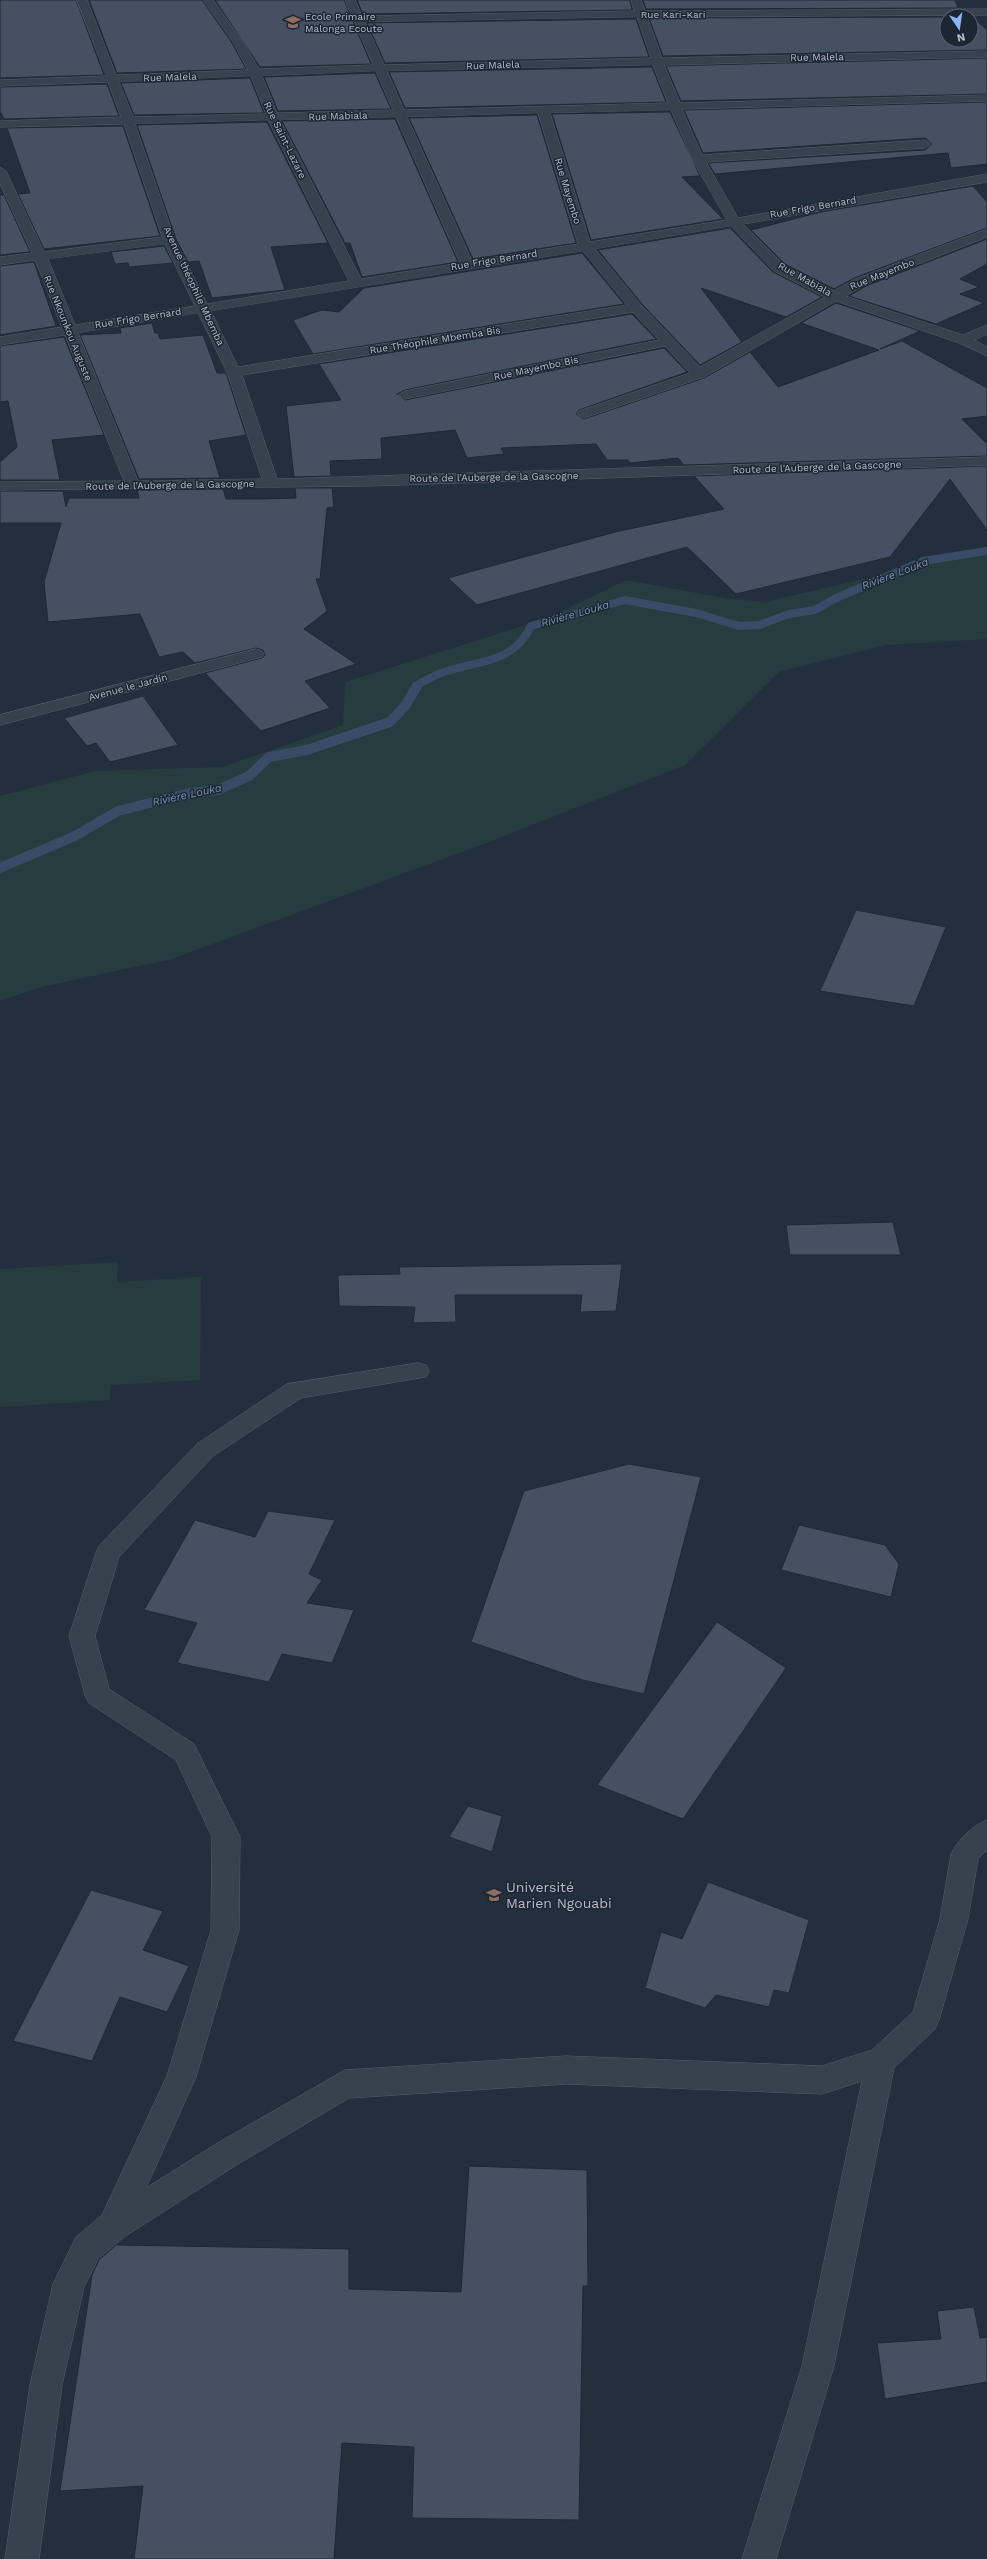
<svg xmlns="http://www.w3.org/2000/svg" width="987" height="2559" viewBox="0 0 987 2559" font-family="'Work Sans',sans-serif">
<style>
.green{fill:#263c3f}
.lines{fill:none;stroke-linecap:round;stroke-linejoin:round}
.stream-far1{stroke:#394c67;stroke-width:8}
.stream{stroke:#394c67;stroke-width:10}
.building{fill:#455162;stroke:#1f2835}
.minor-casing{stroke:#565f6c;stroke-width:1}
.minor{fill:#38414e;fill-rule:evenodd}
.labels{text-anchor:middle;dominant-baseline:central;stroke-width:3;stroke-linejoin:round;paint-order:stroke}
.far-street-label{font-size:10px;fill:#b4bcc9;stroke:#1d2633}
.far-poi-label{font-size:10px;fill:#b4bcc9;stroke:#1d2633;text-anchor:start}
.far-water-label{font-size:11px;font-style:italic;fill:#7c92b1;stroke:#1d2633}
.near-poi-label{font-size:14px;fill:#b4bcc9;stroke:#1d2633;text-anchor:start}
</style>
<rect width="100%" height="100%" fill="#242f3e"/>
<g class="green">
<path d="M 987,551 L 987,639 L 886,645 L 779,672 L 685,765 L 489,842 L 172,959 L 41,987 L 0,1001 L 0,796 L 95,771 L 222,767 L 343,725 L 345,682 L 548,618 L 626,580 L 725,598 L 764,602 Z"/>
<path d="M 118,1262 L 117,1282 L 201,1277 L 200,1380 L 110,1385 L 110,1400 L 0,1407 L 0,1269 Z"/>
</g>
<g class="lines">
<path class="stream-far1" d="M 416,687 C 420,682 427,680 432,677 C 467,659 511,669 531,626 L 625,600 L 696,613 L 739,626 L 759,625 L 789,614 L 815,610 L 834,599 L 923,561 L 987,551"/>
<path class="stream" d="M 0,868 L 75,836 L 118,811 L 190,793 L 218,790 L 249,776 L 269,757 L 307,750 L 390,722 L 405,706 L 417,686"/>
</g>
<g class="building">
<path d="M 0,0 L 76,0 L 104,75 L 0,78 Z"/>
<path d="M 89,0 L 202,0 L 232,43 L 246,69 L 117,73 Z"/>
<path d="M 215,0 L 344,0 L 371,64 L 260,67 Z"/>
<path d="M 357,0 L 630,0 L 632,10 L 363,14 Z"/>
<path d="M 643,0 L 955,0 L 958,8 L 646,9 Z"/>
<path d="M 947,17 L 947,40 L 971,40 L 971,18 L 974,18 L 987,30 L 987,50 L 663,56 L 649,18 Z"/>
<path d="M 636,19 L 649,57 L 385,63 L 367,23 Z"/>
<path d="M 987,58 L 987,94 L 681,101 L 666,66 Z"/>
<path d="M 652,67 L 666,102 L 405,108 L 389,72 Z"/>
<path d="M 375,73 L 391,109 L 278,111 L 264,77 Z"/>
<path d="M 250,78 L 264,113 L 134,115 L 121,83 Z"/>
<path d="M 107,84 L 119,116 L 4,119 L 0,111 L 0,87 Z"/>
<path d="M 987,102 L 987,164 L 951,168 L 948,153 L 715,174 L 708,163 L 925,150 L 932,144 L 925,138 L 703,153 L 684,110 Z"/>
<path d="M 670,112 L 700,176 L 682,177 L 723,219 L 591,240 L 552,114 Z"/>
<path d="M 537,115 L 576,243 L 473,259 L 409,118 Z"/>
<path d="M 395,119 L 458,262 L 362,277 L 350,243 L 345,243 L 282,121 Z"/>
<path d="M 267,122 L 328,243 L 271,247 L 285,290 L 212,298 L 199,261 L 188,262 L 176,239 L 137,125 Z"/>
<path d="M 123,126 L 160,236 L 44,249 L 18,194 L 30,193 L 7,128 Z"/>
<path d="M 973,186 L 987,202 L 987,228 L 854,278 L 834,289 L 785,264 L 751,230 L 821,212 Z"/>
<path d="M 0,195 L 4,195 L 30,252 L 0,255 Z"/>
<path d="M 730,228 L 773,272 L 822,297 L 786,317 L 701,288 L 742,342 L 700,365 L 642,304 L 598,250 Z"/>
<path d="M 987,239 L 987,264 L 960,279 L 979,287 L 960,294 L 984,303 L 936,324 L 849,296 L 866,286 Z"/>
<path d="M 164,246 L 173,263 L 129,267 L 128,263 L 115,264 L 111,252 Z"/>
<path d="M 582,253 L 624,304 L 313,354 L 293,320 L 322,310 L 339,312 L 364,288 Z"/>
<path d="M 34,262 L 56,326 L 0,335 L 0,266 Z"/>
<path d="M 836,303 L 920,331 L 880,349 L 902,341 L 987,388 L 987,416 L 962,419 L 987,444 L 987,456 L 684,465 L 678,458 L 630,463 L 628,460 L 607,460 L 596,444 L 501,448 L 504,454 L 467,458 L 455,430 L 381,438 L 382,459 L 330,461 L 331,476 L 294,477 L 286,406 L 341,400 L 319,364 L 632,314 L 656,339 L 405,390 L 397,394 L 405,400 L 664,348 L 687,372 L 579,410 L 576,414 L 584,419 L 704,378 L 750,352 L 778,387 L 879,350 L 801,323 Z"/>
<path d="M 152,323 L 155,333 L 158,333 L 160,339 L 203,335 L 217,373 L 226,373 L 246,435 L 209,441 L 220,478 L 139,479 L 80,335 L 121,333 L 120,328 Z"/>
<path d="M 64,337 L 104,435 L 52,440 L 60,480 L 0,480 L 0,462 L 17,447 L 8,401 L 0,402 L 0,346 Z"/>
<path d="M 987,466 L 987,530 L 950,479 L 890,557 L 736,594 L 687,547 L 477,605 L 448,578 L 615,532 L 724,509 L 694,476 Z"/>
<path d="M 295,488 L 332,488 L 334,507 L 327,508 L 320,579 L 316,579 L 327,611 L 304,629 L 356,664 L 305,681 L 330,708 L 261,731 L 205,673 L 262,658 L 265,655 L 263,650 L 256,648 L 195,663 L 183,652 L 159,657 L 140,614 L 48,622 L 44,582 L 61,523 L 0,523 L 0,491 L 63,491 L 66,507 L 69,498 L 139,498 L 137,490 L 223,489 L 226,499 L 262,499 L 296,498 Z"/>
<path d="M 143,696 L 178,745 L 110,762 L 96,743 L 87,746 L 64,718 Z"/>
<path d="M 856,910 L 946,927 L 914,1006 L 820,991 Z"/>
<path d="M 893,1222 L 901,1255 L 790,1255 L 786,1225 Z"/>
<path d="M 622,1264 L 616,1311 L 580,1312 L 582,1295 L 455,1295 L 456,1322 L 413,1323 L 415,1307 L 339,1306 L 338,1275 L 400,1274 L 399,1267 Z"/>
<path d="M 629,1464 L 701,1477 L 644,1694 L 583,1680 L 471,1642 L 524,1491 Z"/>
<path d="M 268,1511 L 335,1520 L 309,1574 L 322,1580 L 307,1603 L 354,1610 L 332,1663 L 282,1654 L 269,1682 L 177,1663 L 197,1623 L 144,1610 L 195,1520 L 255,1537 Z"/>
<path d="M 799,1525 L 885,1545 L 899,1564 L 891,1597 L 781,1570 Z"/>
<path d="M 717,1622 L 786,1668 L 683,1819 L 597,1785 Z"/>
<path d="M 468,1806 L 502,1816 L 492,1852 L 449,1837 Z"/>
<path d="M 708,1882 L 809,1920 L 789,1993 L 774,1990 L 769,2007 L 716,1995 L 705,2008 L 645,1988 L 661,1932 L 682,1939 Z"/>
<path d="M 91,1890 L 163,1911 L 143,1950 L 189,1966 L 167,2012 L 120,1997 L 92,2061 L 13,2041 Z"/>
<path d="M 469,2166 L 587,2170 L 588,2286 L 583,2286 L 579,2520 L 412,2518 L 414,2447 L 342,2443 L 334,2559 L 134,2559 L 143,2486 L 60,2491 L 92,2275 L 99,2260 L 116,2245 L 349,2249 L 349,2289 L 461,2292 Z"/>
<path d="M 974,2307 L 980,2338 L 987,2337 L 987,2382 L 885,2399 L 877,2343 L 941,2339 L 937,2311 Z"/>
</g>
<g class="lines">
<defs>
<g id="minor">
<path d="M 77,0 L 87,0 L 116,75 L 248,70 L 233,42 L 203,0 L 213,0 L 243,42 L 259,69 L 373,65 L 345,0 L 355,0 L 362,16 L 634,11 L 631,0 L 641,0 L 645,11 L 987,9 L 987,15 L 647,17 L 662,58 L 987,51 L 987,57 L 664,65 L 680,103 L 987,95 L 987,101 L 682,109 L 702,155 L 925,140 L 931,144 L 925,148 L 706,162 L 738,218 L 987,174 L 987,182 L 743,224 L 784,265 L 834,291 L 855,279 L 987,229 L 987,237 L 865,285 L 845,296 L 963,335 L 987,325 L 987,334 L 974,340 L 987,347 L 987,356 L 959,343 L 836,301 L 704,377 L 584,418 L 577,414 L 579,411 L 690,373 L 665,346 L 405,399 L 398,395 L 405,391 L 659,340 L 633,312 L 242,375 L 277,479 L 987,457 L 987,465 L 370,486 L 0,490 L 0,482 L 124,481 L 65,335 L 0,345 L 0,337 L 62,327 L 35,260 L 0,265 L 0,257 L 32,253 L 0,184 L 0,167 L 6,171 L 44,252 L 162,237 L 124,124 L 0,127 L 0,121 L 121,117 L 108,82 L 0,86 L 0,80 L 106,76 ZM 637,17 L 651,58 L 384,65 L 365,22 ZM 653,65 L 668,103 L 404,110 L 387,71 ZM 376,71 L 393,110 L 277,113 L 262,76 ZM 251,76 L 266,114 L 133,117 L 119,82 ZM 671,110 L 692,159 L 727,220 L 590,242 L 550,113 ZM 538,113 L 578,244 L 472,261 L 407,117 ZM 396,117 L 460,263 L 361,279 L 280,120 ZM 268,120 L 349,281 L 207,304 L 175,240 L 135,124 ZM 731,226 L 774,271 L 825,297 L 700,367 L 641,305 L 595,249 ZM 165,244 L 195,306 L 75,325 L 48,259 ZM 583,251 L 627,305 L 238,367 L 211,311 ZM 198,313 L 227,372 L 262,479 L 138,481 L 78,333 Z"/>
<path d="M 256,649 L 262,651 L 264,654 L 262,657 L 0,725 L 0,715 Z"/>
<path d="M 418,1363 L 426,1365 L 429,1371 L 426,1377 L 301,1398 L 213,1456 L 119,1557 L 95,1636 L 109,1689 L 194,1744 L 240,1837 L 239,1930 L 196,2077 L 146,2188 L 216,2144 L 345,2070 L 566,2056 L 822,2066 L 872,2050 L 913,2012 L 940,1919 L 951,1854 C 958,1840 972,1826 987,1820 L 987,1850 L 978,1859 L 968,1919 L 939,2020 L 935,2029 L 894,2068 L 834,2366 L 776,2559 L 742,2559 L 802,2366 L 862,2081 L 822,2094 L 566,2084 L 349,2098 L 238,2164 L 124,2237 L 98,2259 L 84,2287 L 62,2385 L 39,2559 L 5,2559 L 30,2385 L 53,2284 L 76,2237 L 102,2215 L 167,2076 L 211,1930 L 212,1837 L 176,1760 L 89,1703 L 85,1695 L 69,1636 L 96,1553 L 99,1546 L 197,1444 L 287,1384 Z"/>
</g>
</defs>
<use href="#minor" class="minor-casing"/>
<use href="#minor" class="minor"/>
</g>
<defs>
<symbol id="school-bare" viewBox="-9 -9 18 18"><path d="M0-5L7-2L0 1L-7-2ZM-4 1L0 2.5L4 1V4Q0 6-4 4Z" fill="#8d6e63" stroke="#1d2633" stroke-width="2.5" paint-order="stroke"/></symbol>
<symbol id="university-bare" viewBox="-9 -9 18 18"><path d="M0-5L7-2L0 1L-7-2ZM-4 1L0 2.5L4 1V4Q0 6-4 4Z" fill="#8d6e63" stroke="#1d2633" stroke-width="2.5" paint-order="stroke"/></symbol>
</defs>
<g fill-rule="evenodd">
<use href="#school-bare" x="282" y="11" width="22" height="22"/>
<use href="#university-bare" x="483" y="1884" width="22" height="22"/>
</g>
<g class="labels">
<g class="far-street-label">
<text x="673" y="14">Rue Kari-Kari</text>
<text transform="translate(817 57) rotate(-1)">Rue Malela</text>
<text transform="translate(493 65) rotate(-2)">Rue Malela</text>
<text transform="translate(170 77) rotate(-2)">Rue Malela</text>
<text transform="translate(338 116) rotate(-2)">Rue Mabiala</text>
<text transform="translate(285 140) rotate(64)">Rue Saint-Lazare</text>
<text transform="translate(568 191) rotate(73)">Rue Mayembo</text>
<text transform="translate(813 207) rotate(-10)">Rue Frigo Bernard</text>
<text transform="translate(494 260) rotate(-9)">Rue Frigo Bernard</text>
<text transform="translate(882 274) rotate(-22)">Rue Mayembo</text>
<text transform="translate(805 279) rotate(29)">Rue Mabiala</text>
<text transform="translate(194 286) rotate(65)">Avenue théophile Mbemba</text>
<text transform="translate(138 318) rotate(-9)">Rue Frigo Bernard</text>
<text transform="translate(68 328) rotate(68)">Rue Nkounkou Auguste</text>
<text transform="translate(435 340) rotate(-9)">Rue Théophile Mbemba Bis</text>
<text transform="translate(536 368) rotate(-12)">Rue Mayembo Bis</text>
<text transform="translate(817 467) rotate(-2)">Route de l'Auberge de la Gascogne</text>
<text transform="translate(494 477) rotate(-1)">Route de l'Auberge de la Gascogne</text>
<text transform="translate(170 485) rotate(-1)">Route de l'Auberge de la Gascogne</text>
<text transform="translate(128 687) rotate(-15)">Avenue le Jardin</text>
</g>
<g class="far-poi-label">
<text x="305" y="16">Ecole Primaire<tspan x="305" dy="12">Malonga Ecoute</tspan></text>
</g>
<g class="far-water-label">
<text transform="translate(895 574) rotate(-21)">Rivière Louka</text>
<text transform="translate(575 614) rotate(-16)">Rivière Louka</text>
<text transform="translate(187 795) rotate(-12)">Rivière Louka</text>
</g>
<g class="near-poi-label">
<text x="506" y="1887">Université<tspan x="506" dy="16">Marien Ngouabi</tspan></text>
</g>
</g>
<g transform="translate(959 28) rotate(167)"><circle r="19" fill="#1d2633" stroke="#59626f"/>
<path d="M0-3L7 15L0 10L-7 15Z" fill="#8ab4f8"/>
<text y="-6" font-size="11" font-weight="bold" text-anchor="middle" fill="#b4bcc9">N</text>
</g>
</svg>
